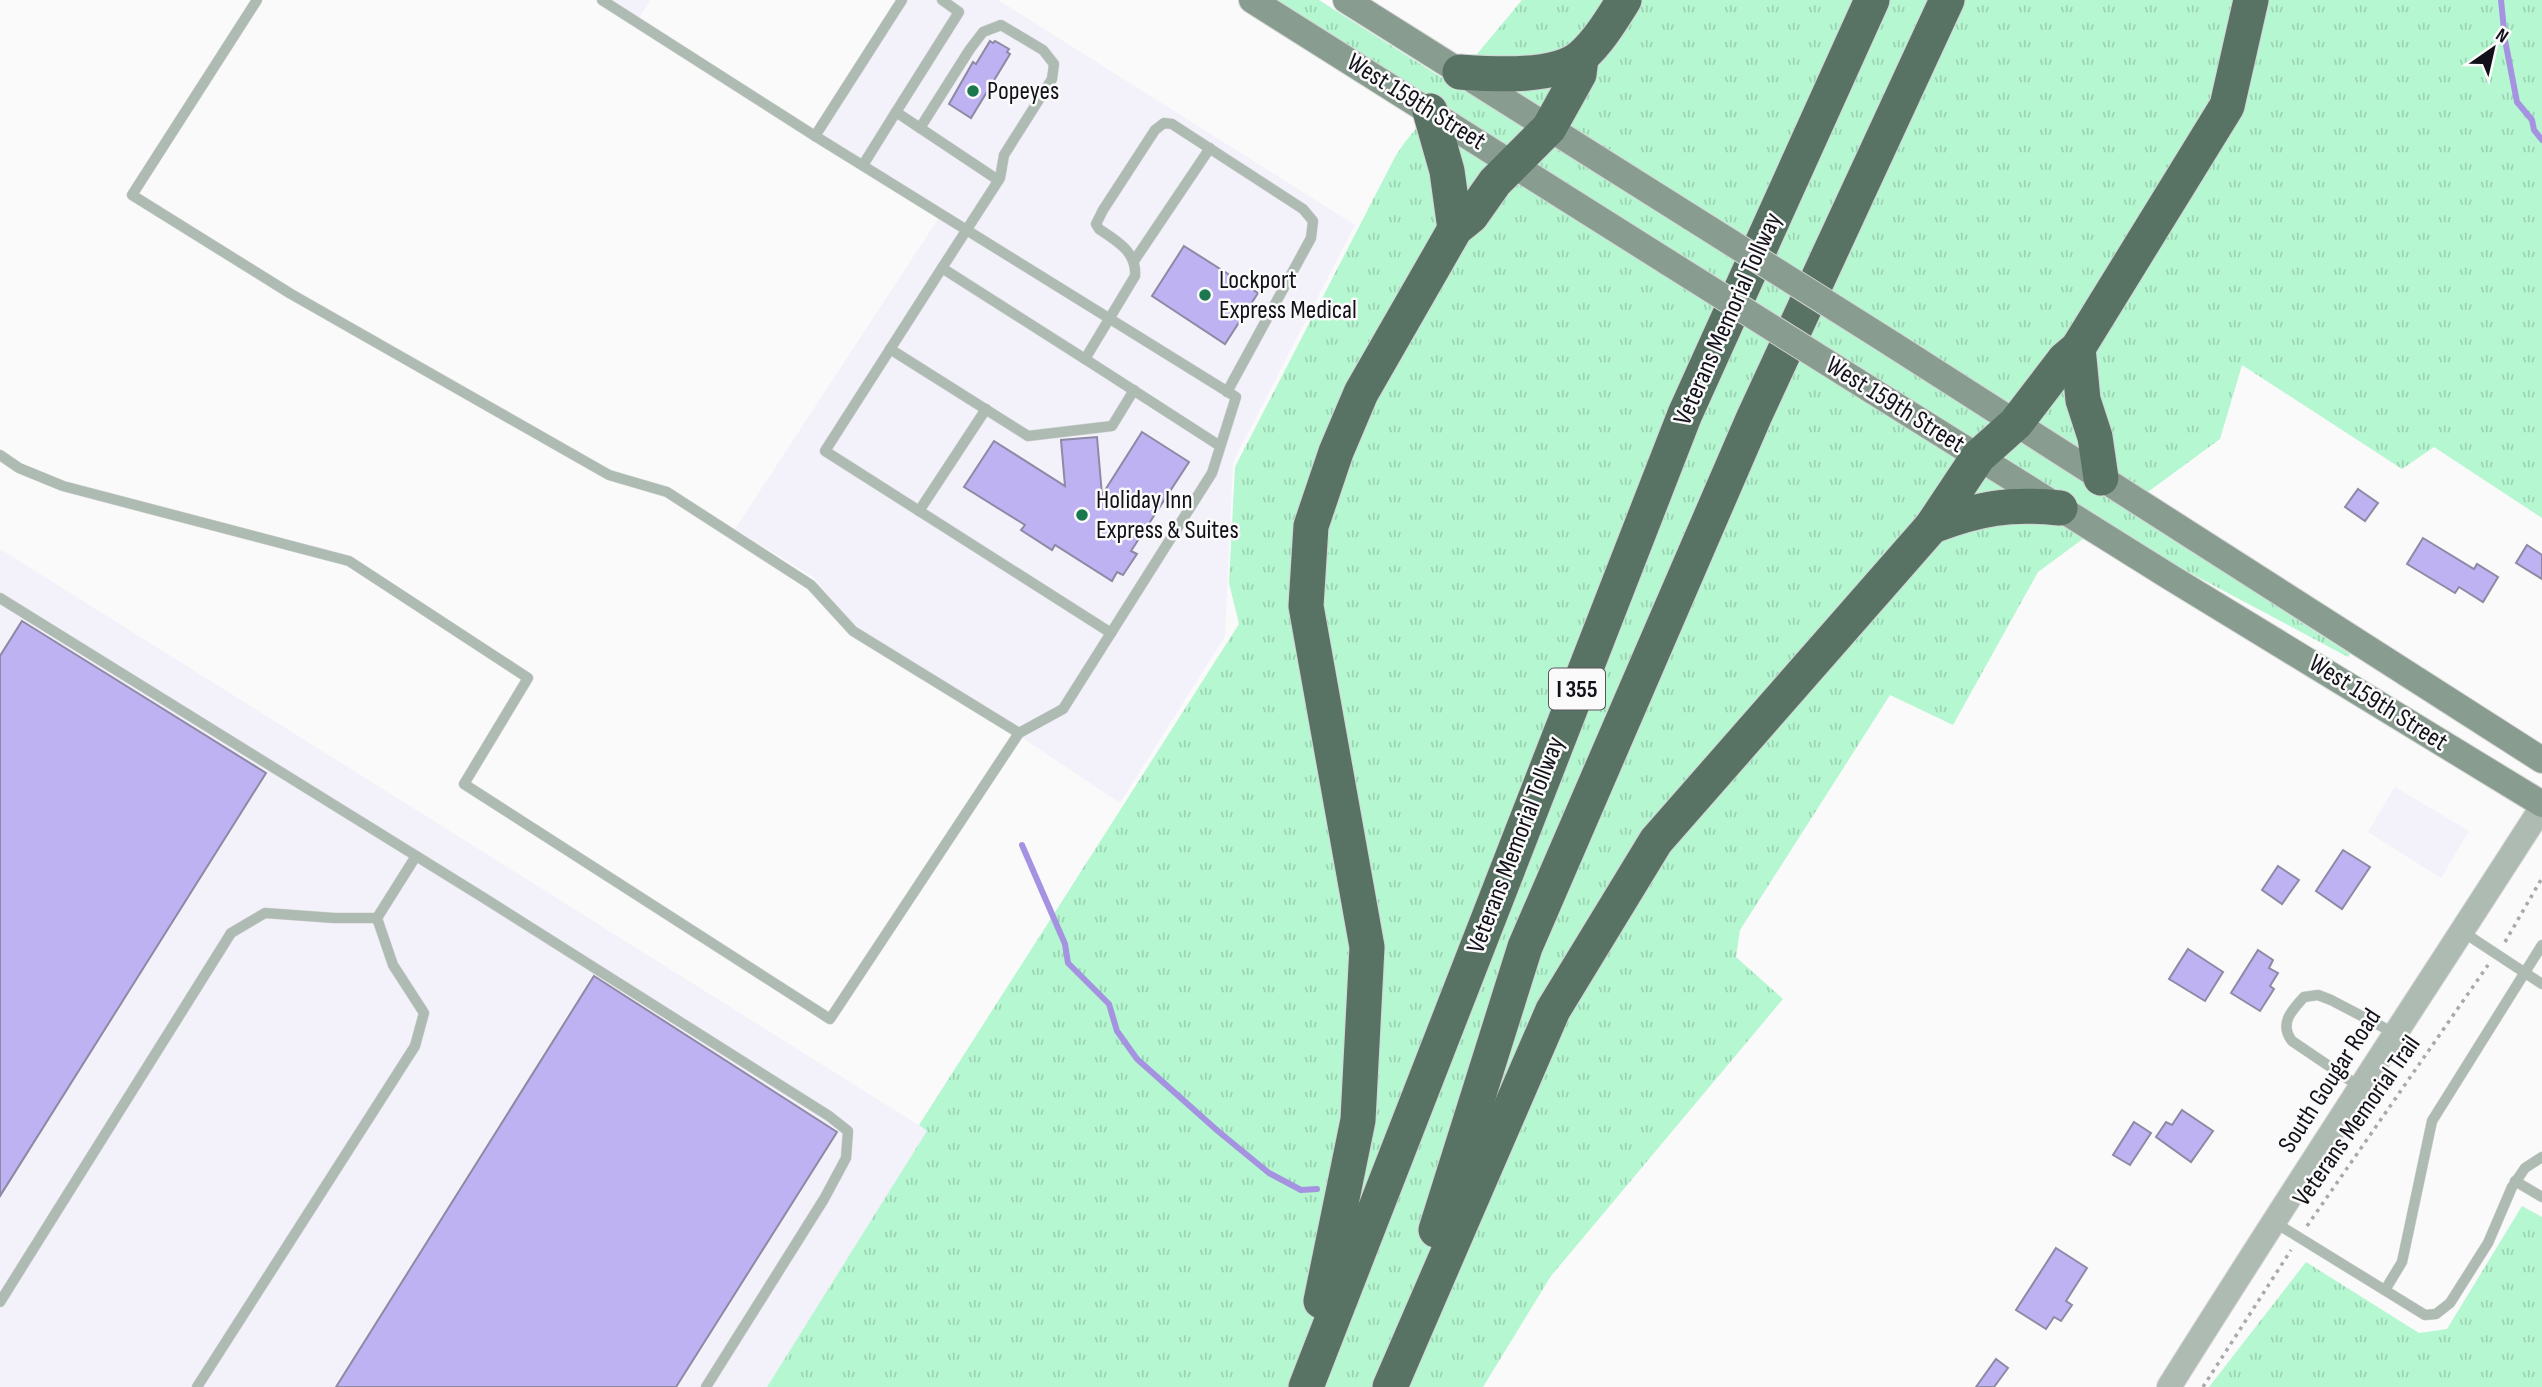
<svg xmlns="http://www.w3.org/2000/svg" width="2542" height="1387" viewBox="0 0 2542 1387" font-family="'Sofia Sans Condensed',sans-serif">
<style>
.built{fill:#f3f1f9}
.grass{fill:url(#grass-tufts)}
.lines{fill:none;stroke-linecap:round;stroke-linejoin:round}
.stream{stroke:#a593e2;stroke-width:6}
.building{fill:#bfb2f3;stroke:#8e89a4;stroke-width:2}
.service-casing{stroke:#d5d5d6;stroke-width:11}
.tertiary-casing{stroke:#d5d5d6;stroke-width:26}
.secondary-casing{stroke:#d5d5d6;stroke-width:28}
.motorway-casing{stroke:#d5d5d6;stroke-width:37}
.path{stroke:#a9a8ab;stroke-width:3.5;stroke-dasharray:3.5 5;stroke-linecap:butt}
.service{stroke:#aebbb3;stroke-width:10}
.tertiary{stroke:#aebbb3;stroke-width:24}
.secondary{stroke:#899c90;stroke-width:26}
.motorway{stroke:#587263;stroke-width:35}
.secondary-bridge-casing{stroke:#d5d5d6;stroke-width:28;stroke-linecap:butt}
.secondary-bridge{stroke:#899c90;stroke-width:26}
.poi-dot{fill:#1b784e;stroke:#fafafa;stroke-width:2.5}
.labels{text-anchor:middle;dominant-baseline:central;stroke-width:5;stroke-linejoin:round;paint-order:stroke}
.shield{fill:#fafafa;stroke:#58565c;stroke-width:2}
.shield-label{font-size:24px;font-weight:bold;fill:#121019}
.poi-label{font-size:26px;fill:#121019;stroke:#fafafa;text-anchor:start}
.street-label{font-size:26px;fill:#121019;stroke:#fafafa}
</style>
<defs>
<pattern id="grass-tufts" width="24" height="20" patternUnits="userSpaceOnUse" patternTransform="scale(1.75)"><rect width="24" height="20" fill="#b5f7d1"/><path d="M3 7l-1-3M5 7V3M7 7l1-3M15 17l-1-3M17 17v-4M19 17l1-3" fill="none" stroke="#9bd3b3"/></pattern>
</defs>
<rect width="100%" height="100%" fill="#fafafa"/>
<g class="built">
<path d="M 611,0 L 650,0 L 639,18 Z"/>
<path d="M 908,0 L 998,0 L 1355,225 L 1233,462 L 1225,636 L 1120,803 L 856,627 L 813,577 L 735,529 L 944,210 L 821,134 Z"/>
<path d="M 0,549 L 928,1131 L 767,1387 L 0,1387 Z"/>
<path d="M 2395,787 L 2469,831 L 2441,878 L 2368,832 Z"/>
</g>
<g class="grass">
<path d="M 1277,0 L 1319,0 L 1452,84 L 1522,0 L 2542,0 L 2542,518 L 2434,447 L 2402,469 L 2242,365 L 2220,439 L 2126,508 L 2350,654 L 2348,657 L 2177,566 L 2106,522 L 2038,572 L 1953,725 L 1890,695 L 1740,930 L 1736,957 L 1783,999 L 1551,1276 L 1483,1387 L 767,1387 L 927,1131 L 919,1125 L 1239,624 L 1229,583 L 1235,467 L 1395,157 L 1405,142 L 1438,102 Z"/>
<path d="M 2522,1206 L 2542,1217 L 2542,1387 L 2209,1387 L 2306,1262 L 2419,1333 L 2447,1329 Z"/>
</g>
<g class="lines">
<g class="stream">
<path d="M 2501,0 L 2505,40 L 2517,102 L 2532,120 L 2534,130 L 2542,140"/>
<path d="M 1022,845 L 1065,944 L 1068,963 L 1109,1004 L 1117,1031 L 1137,1059 L 1219,1132 L 1269,1173 L 1301,1190 L 1317,1189"/>
</g>
</g>
<g class="building">
<path d="M 990,41 L 993,43 L 995,41 L 1009,49 L 1007,52 L 1010,54 L 971,118 L 949,104 L 973,62 L 976,64 Z"/>
<path d="M 1184,246 L 1258,293 L 1225,344 L 1152,296 Z"/>
<path d="M 1142,432 L 1189,462 L 1131,551 L 1137,554 L 1123,575 L 1117,572 L 1112,581 L 1055,545 L 1052,550 L 1021,530 L 1025,525 L 964,487 L 994,441 L 1065,486 L 1061,440 L 1097,437 L 1102,495 Z"/>
<path d="M 2358,489 L 2378,503 L 2365,521 L 2345,507 Z"/>
<path d="M 2423,538 L 2474,569 L 2477,564 L 2498,577 L 2483,602 L 2459,587 L 2455,593 L 2407,564 Z"/>
<path d="M 2527,545 L 2542,555 L 2542,579 L 2516,563 Z"/>
<path d="M 22,621 L 266,773 L 0,1196 L 0,656 Z"/>
<path d="M 2343,850 L 2370,867 L 2342,909 L 2316,891 Z"/>
<path d="M 2278,866 L 2299,880 L 2282,904 L 2262,890 Z"/>
<path d="M 2188,949 L 2223,972 L 2205,1001 L 2169,979 Z"/>
<path d="M 2258,950 L 2273,960 L 2269,968 L 2278,973 L 2270,986 L 2274,989 L 2260,1011 L 2231,993 Z"/>
<path d="M 594,976 L 837,1132 L 676,1387 L 336,1387 Z"/>
<path d="M 2182,1110 L 2213,1131 L 2191,1162 L 2156,1137 L 2166,1122 L 2172,1125 Z"/>
<path d="M 2134,1122 L 2151,1133 L 2130,1165 L 2113,1155 Z"/>
<path d="M 2056,1248 L 2087,1268 L 2066,1301 L 2072,1305 L 2061,1321 L 2054,1317 L 2046,1329 L 2016,1310 Z"/>
<path d="M 1996,1359 L 2008,1368 L 1994,1387 L 1976,1387 Z"/>
</g>
<g class="lines">
<defs>
<g id="service">
<path d="M 257,0 L 132,195 L 291,294 L 609,475 L 667,492 L 811,585 L 853,631 L 1019,733"/>
<path d="M 896,112 L 959,12 L 942,0"/>
<path d="M 920,128 L 970,49 L 983,32 L 1001,25 L 1043,50 L 1054,64 L 1052,79 L 1004,155 L 1000,178 L 942,268"/>
<path d="M 815,136 L 902,0"/>
<path d="M 863,165 L 896,112 L 998,180"/>
<path d="M 1134,261 L 1210,148"/>
<path d="M 890,349 L 1028,436 L 1112,426 L 1134,390"/>
<path d="M 1085,359 L 942,268 L 825,451 L 1111,633"/>
<path d="M 1220,446 L 1085,359 L 1135,276 C 1137,252 1117,241 1099,229 L 1096,224 L 1103,210 L 1155,130 L 1164,123 L 1172,124 L 1303,209 L 1313,221 L 1311,238 L 1227,392"/>
<path d="M 0,455 L 19,468 L 63,486 L 349,561 L 528,678 L 464,784 L 830,1019 L 1019,733 L 1063,709 L 1212,473 L 1236,397 L 815,136 L 602,0"/>
<path d="M 919,511 L 986,409"/>
<path d="M 0,598 L 484,898 L 829,1116 L 848,1131 L 846,1158 L 824,1199 L 706,1387"/>
<path d="M 2463,932 L 2542,984"/>
<path d="M 2360,1087 L 2292,1041 C 2279,1024 2291,1011 2304,997 L 2318,995 L 2331,1000 L 2396,1034"/>
<path d="M 2515,1181 L 2542,1197"/>
<path d="M 2274,1222 L 2425,1315 L 2436,1314 L 2450,1303 L 2488,1243 L 2512,1187 L 2525,1168 L 2542,1157"/>
<path d="M 2385,1290 L 2402,1262 L 2432,1121 L 2542,945"/>
<path d="M 0,1302 L 231,933 L 265,913 L 334,918 L 377,918 L 416,856"/>
<path d="M 197,1387 L 415,1046 L 424,1013 L 393,965 L 377,918"/>
</g>
<path id="tertiary" d="M 2169,1387 C 2291,1192 2418,1000 2542,807"/>
<g id="secondary">
<path d="M 1252,0 L 1669,263"/>
<path d="M 1346,0 L 1692,218"/>
<path d="M 1892,344 L 2542,760"/>
<path d="M 1871,390 L 2170,577 L 2542,804"/>
</g>
<g id="motorway">
<path d="M 1460,72 C 1491,74 1556,79 1582,56 C 1599,41 1612,19 1624,0"/>
<path d="M 1430,111 L 1447,171 L 1455,229"/>
<path d="M 2078,348 L 2083,400 L 2095,437 L 2101,478"/>
<path d="M 1932,526 C 1980,508 2009,503 2060,508"/>
<path d="M 1436,1230 L 1525,947 L 1754,417 L 1947,0"/>
<path d="M 1321,1301 L 1358,1120 L 1367,947 L 1306,606 L 1311,526 L 1336,452 L 1361,393 L 1455,229 L 1471,216 L 1495,182 L 1549,128 L 1579,74 L 1581,58"/>
<path d="M 1306,1387 L 1685,414 L 1872,0"/>
<path d="M 1390,1387 L 1553,1010 L 1656,841 L 1932,526 L 1978,457 L 2016,423 L 2065,359 L 2078,348 L 2227,106 L 2251,0"/>
</g>
</defs>
<use href="#service" class="service-casing"/>
<use href="#tertiary" class="tertiary-casing"/>
<use href="#secondary" class="secondary-casing"/>
<use href="#motorway" class="motorway-casing"/>
<g class="path">
<path d="M 2505,942 L 2542,878"/>
<path d="M 2307,1226 L 2488,965"/>
<path d="M 2203,1387 L 2291,1250"/>
</g>
<use href="#service" class="service"/>
<use href="#tertiary" class="tertiary"/>
<use href="#secondary" class="secondary"/>
<use href="#motorway" class="motorway"/>
<defs>
<g id="secondary-bridge">
<path d="M 1692,218 L 1892,344"/>
<path d="M 1669,263 L 1871,390"/>
</g>
</defs>
<use href="#secondary-bridge" class="secondary-bridge-casing"/>
<use href="#secondary-bridge" class="secondary-bridge"/>
</g>
<g class="poi-dot">
<circle cx="973" cy="91" r="7"/>
<circle cx="1205" cy="295" r="7"/>
<circle cx="1082" cy="515" r="7"/>
</g>
<g class="labels">
<rect class="shield" x="1549" y="668.5" width="56" height="41" rx="5"/>
<g class="shield-label">
<text x="1577" y="689">I 355</text>
</g>
<g class="poi-label">
<text x="987" y="91">Popeyes</text>
<text x="1219" y="280">Lockport<tspan x="1219" dy="30">Express Medical</tspan></text>
<text x="1096" y="500">Holiday Inn<tspan x="1096" dy="30">Express &amp; Suites</tspan></text>
</g>
<g class="street-label">
<text transform="translate(1416 102) rotate(32)">West 159th Street</text>
<text transform="translate(1728 319) rotate(-66)">Veterans Memorial Tollway</text>
<text transform="translate(1895 405) rotate(32)">West 159th Street</text>
<text transform="translate(2378 703) rotate(32)">West 159th Street</text>
<text transform="translate(1516 845) rotate(-69)">Veterans Memorial Tollway</text>
<text transform="translate(2330 1081) rotate(-57)">South Gougar Road</text>
<text transform="translate(2357 1121) rotate(-55)">Veterans Memorial Trail</text>
</g>
</g>
<g transform="translate(2493 49) rotate(34)" stroke="#fafafa" stroke-width="5" paint-order="stroke">
<path d="M0-5L12 26L0 18L-12 26Z" fill="#121019"/>
<text y="-10" font-size="19" font-weight="bold" text-anchor="middle" fill="#121019">N</text>
</g>
</svg>
